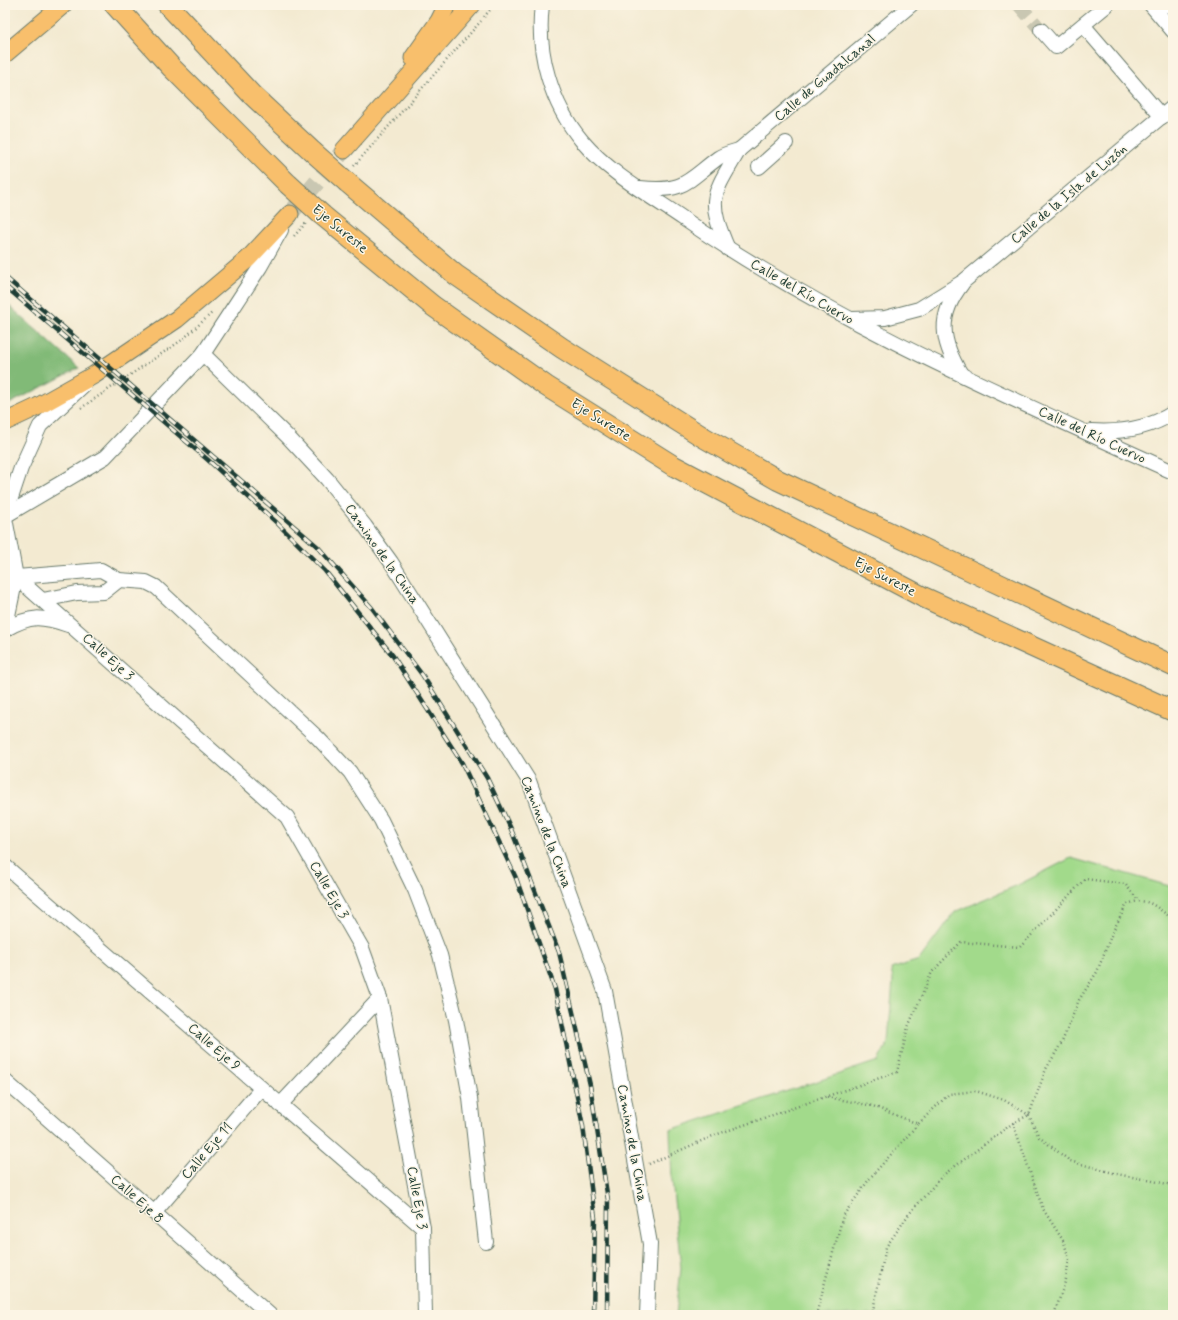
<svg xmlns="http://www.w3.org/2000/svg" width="1178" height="1320" viewBox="0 0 1178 1320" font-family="Mynerve,sans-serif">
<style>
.green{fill:#a2da8b;stroke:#608c60}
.forest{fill:#81ba77;stroke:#507c56}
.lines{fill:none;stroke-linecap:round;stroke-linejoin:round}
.minor-tunnel{stroke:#c9c7b2;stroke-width:14;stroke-dasharray:14 7;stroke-linecap:butt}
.major-tunnel{stroke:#c9c7b2;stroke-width:17;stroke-dasharray:17 8;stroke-linecap:butt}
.minor-casing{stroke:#697a6b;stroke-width:16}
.major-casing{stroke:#697a6b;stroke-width:19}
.highway-casing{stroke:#697a6b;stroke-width:22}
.path{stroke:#697a6b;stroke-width:2.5;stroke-dasharray:1 3;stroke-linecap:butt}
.minor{stroke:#fff;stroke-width:14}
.major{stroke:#f8bf6c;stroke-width:17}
.highway{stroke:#f8bf6c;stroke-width:20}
.rail-casing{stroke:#1f3d34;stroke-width:4.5}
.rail{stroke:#fcf5e5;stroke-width:3;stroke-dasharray:9;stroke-linecap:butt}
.highway-bridge-casing{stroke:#697a6b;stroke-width:22;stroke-linecap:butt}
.highway-bridge{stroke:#f8bf6c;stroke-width:20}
.labels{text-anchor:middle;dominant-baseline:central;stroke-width:3;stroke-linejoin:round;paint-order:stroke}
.street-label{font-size:14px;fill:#1f3d34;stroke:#fcf5e5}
</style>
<rect width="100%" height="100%" fill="#fcf5e5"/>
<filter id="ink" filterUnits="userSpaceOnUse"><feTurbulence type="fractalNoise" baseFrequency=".025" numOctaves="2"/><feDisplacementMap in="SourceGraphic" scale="8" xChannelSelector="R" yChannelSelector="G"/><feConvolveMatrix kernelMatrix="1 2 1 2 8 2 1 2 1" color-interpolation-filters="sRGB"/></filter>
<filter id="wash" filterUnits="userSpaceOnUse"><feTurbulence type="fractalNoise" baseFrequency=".012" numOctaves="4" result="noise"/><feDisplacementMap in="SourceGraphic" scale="16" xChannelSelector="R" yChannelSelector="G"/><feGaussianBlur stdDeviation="0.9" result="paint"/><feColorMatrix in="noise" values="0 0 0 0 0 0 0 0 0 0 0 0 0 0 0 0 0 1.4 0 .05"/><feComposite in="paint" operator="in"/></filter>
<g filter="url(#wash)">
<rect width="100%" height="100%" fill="#f3ead1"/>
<path class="green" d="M 1071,858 L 1173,887 L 1173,1315 L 676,1315 L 681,1268 L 672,1180 L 670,1130 L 878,1061 L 888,1043 L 893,980 L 891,969 L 919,960 L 955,912 L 1018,885 Z"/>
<path class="forest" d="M 5,302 L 79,368 L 5,406 Z"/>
</g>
<g filter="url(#ink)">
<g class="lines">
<path class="minor-tunnel" d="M 1019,5 L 1041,30"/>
<path class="major-tunnel" d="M 290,214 L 344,150"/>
<defs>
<g id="minor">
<path d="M 542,5 C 536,52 551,104 582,141 C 609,173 649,195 684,219 C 835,323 1006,396 1173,472"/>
<path d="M 1151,5 L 1173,31"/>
<path d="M 1167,5 L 1173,7"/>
<path d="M 1083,25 L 1162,117"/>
<path d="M 1041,30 L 1056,47 L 1107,5"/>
<path d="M 759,167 L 786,143"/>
<path d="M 640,188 C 684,193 687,181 718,158 C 724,154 732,152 739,150"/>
<path d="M 728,249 C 706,198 713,195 739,150 L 911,5"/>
<path d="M 852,319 L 885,318 L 919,309 L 964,281 L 1173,107"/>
<path d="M 203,354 L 288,437 L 327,479 L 365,526 L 391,562 L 529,781 L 605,991 L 650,1244 L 647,1315"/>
<path d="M 961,374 C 941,341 937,316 962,284"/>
<path d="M 1091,431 C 1120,433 1148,429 1173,413"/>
<path d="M 5,516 L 105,457 L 203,354 L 260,267 L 281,230"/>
<path d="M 5,516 L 21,468 L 40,426 L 85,384"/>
<path d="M 5,518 L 16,577 L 5,630"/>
<path d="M 16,577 L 287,817 L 362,948 L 380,998 L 423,1228 L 425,1315"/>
<path d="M 5,578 L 101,570 L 119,580 L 146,582 L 156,587 L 318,738 L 350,772 L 381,820 L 415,890 L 440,955 L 456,1020 L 470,1098 L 486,1242"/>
<path d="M 43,600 L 77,593 L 104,592 L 119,580"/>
<path d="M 6,629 C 31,615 41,616 68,625"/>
<path d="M 5,866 L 423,1228"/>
<path d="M 5,1081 L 270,1315"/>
<path d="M 280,1105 L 380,998"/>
<path d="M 154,1213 L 261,1089"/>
</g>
<g id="major">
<path d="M 5,54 L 63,5"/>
<path d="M 413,58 L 439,21 L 447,5"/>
<path d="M 344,150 L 472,5"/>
<path d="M 5,422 L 37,407 L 94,375 L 177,319 L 248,259 L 290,214"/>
</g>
<g id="highway">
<path d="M 115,5 L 172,68 L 288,184"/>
<path d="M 168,5 L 252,95 L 313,152"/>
<path d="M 348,183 L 456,275 L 562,348 L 703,437 L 778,480 L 1173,666"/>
<path d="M 322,215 L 433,306 L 546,386 L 672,465 L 923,597 L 1173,711"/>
</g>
</defs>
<use href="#minor" class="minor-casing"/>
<use href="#major" class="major-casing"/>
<use href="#highway" class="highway-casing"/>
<g class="path">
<path d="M 484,17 L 494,5"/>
<path d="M 354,166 L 481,21"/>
<path d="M 294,236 L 307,222"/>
<path d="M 81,408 L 182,340 L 213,312"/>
<path d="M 827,1097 L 873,1106 L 918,1124 L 949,1094 L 976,1091 L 1004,1100 L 1029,1115 L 1039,1137 L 1070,1161 L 1117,1174 L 1173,1185"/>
<path d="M 1013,1123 L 1043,1209 L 1064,1242 L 1069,1259 L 1066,1279 L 1054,1315"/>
<path d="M 649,1164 L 715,1135 L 897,1072 L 908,1027 L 932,972 L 961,942 L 1020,947 L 1085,879 L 1125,884 L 1138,900"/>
<path d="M 816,1315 L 843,1216 L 870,1178 L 918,1124"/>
<path d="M 872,1315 L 886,1247 L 909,1214 L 942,1176 L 1013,1123 L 1029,1115 L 1046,1069 L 1062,1042 L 1079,1000 L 1097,972 L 1112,933 L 1127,904 C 1149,896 1155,907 1173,919"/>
</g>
<use href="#minor" class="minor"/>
<use href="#major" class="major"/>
<use href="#highway" class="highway"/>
<defs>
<g id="rail">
<path d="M 5,277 L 318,547 L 372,608 L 423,676 L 487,778 L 511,829 L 559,952 L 590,1085 L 608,1200 L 607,1315"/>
<path d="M 5,286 L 208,460 L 277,523 L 325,571 L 393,656 L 462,763 L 516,878 L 555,989 L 583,1126 L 595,1218 L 593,1315"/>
</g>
</defs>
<use href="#rail" class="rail-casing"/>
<use href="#rail" class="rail"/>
<defs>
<g id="highway-bridge">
<path d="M 313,152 L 348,183"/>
<path d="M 288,184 L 322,215"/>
</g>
</defs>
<use href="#highway-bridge" class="highway-bridge-casing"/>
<use href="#highway-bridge" class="highway-bridge"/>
</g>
</g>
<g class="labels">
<g class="street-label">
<text transform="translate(825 78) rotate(-40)">Calle de Guadalcanal</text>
<text transform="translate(1069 194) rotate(-40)">Calle de la Isla de Luzón</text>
<text transform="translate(340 229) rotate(40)">Eje Sureste</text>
<text transform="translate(802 292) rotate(30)">Calle del Río Cuervo</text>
<text transform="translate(601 420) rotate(32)">Eje Sureste</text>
<text transform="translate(1092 435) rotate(25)">Calle del Río Cuervo</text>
<text transform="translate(382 554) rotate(55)">Camino de la China</text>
<text transform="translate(885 577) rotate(28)">Eje Sureste</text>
<text transform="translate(108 657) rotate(42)">Calle Eje 3</text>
<text transform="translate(546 832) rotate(69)">Camino de la China</text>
<text transform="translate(329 890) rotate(60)">Calle Eje 3</text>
<text transform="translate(214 1047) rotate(41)">Calle Eje 9</text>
<text transform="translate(632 1143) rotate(80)">Camino de la China</text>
<text transform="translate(207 1151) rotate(-49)">Calle Eje 11</text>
<text transform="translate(417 1198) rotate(80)">Calle Eje 3</text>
<text transform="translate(137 1199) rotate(42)">Calle Eje 8</text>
</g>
</g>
<rect width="1178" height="1320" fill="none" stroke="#fcf5e5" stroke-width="20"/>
</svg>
